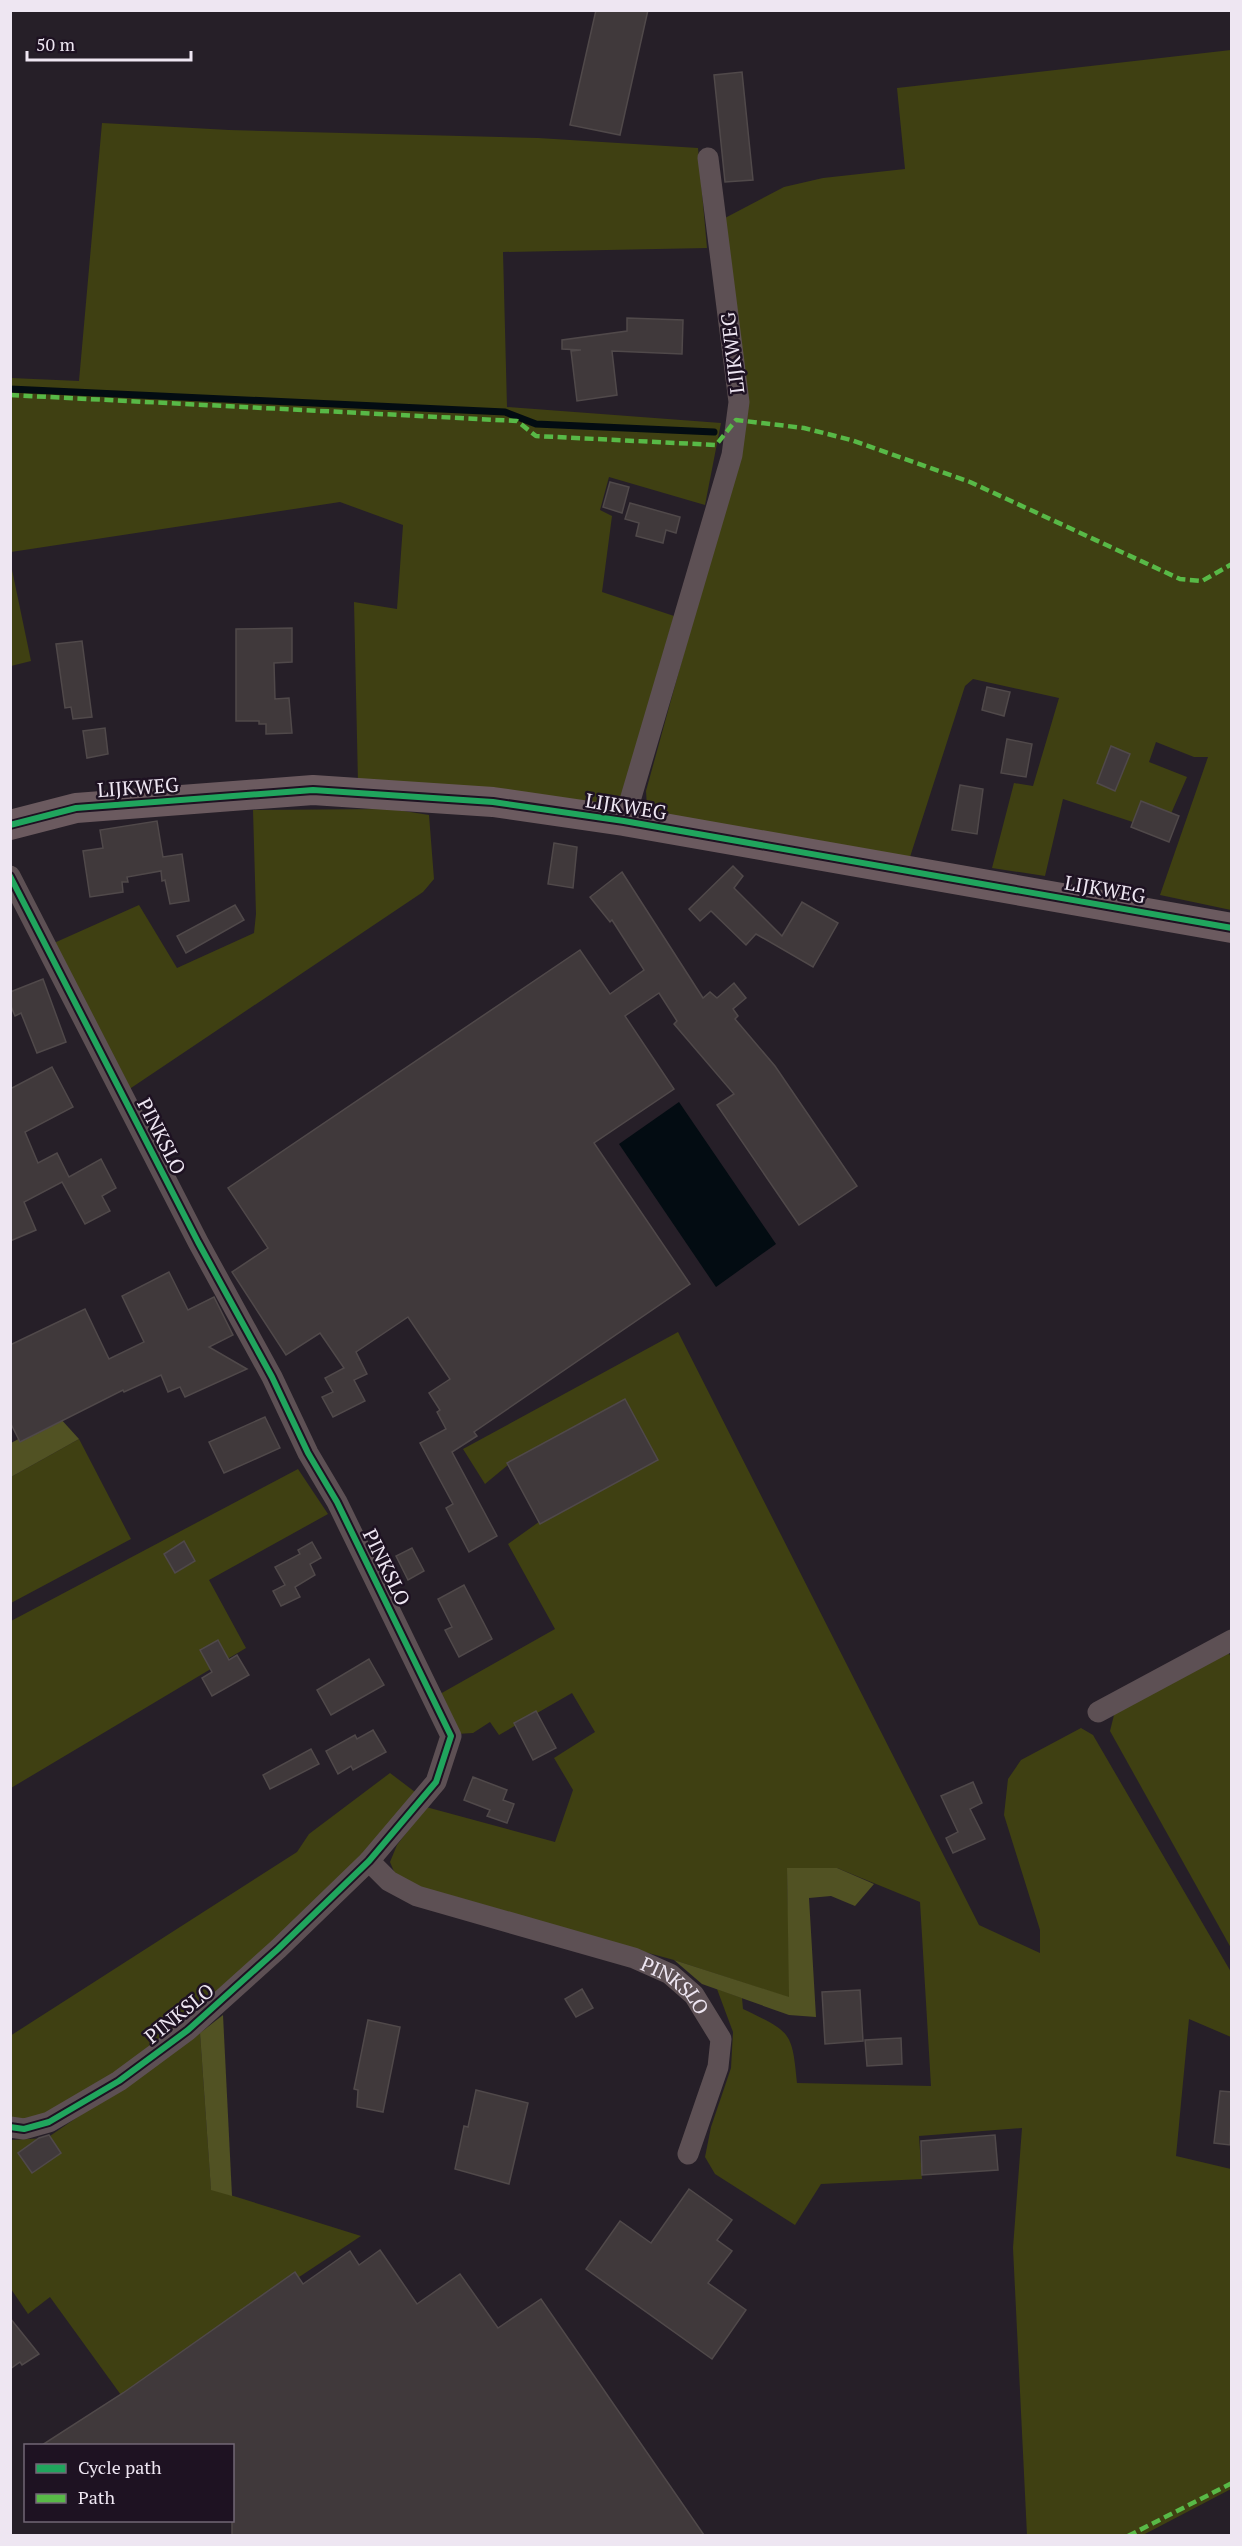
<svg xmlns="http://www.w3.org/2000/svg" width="1242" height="2546" viewBox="0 0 1242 2546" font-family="'PT Serif',serif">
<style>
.green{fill:#3f4012}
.forest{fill:#515223}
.water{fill:#030c12}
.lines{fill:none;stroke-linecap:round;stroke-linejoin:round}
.stream{stroke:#030c12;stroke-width:7}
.building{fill:#40393b;stroke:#50494a;stroke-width:1.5}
.street{stroke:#5d5054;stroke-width:21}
.secondary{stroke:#6b5a5f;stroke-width:30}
.quiet{stroke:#58b947;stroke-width:4.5;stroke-dasharray:9 4.5;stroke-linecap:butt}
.cycleway-casing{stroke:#1e1222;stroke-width:10}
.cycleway{stroke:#20a55d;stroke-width:6}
.labels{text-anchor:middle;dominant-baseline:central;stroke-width:5;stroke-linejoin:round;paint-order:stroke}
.street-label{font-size:20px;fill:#eee6f2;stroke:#1e1222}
</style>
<rect width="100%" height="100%" fill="#261f28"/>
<g class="green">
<path d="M 1231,50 L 1231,910 L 1160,895 L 1208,757 L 1194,757 L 1156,742 L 1149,762 L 1187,777 L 1163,832 L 1063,799 L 1045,876 L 992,868 L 1014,783 L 1033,786 L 1059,698 L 973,679 L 965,686 L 910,857 L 658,817 L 647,807 L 646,791 L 732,478 L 725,218 L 784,187 L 823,178 L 905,169 L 897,88 Z"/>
<path d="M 102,123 L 229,130 L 538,138 L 698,148 L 707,248 L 503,252 L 507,407 L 721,423 L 705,505 L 609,477 L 600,510 L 612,516 L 602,592 L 674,616 L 621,799 L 607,810 L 358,783 L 354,602 L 397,609 L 403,525 L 340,502 L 11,552 L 11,378 L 79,381 Z"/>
<path d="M 11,565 L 31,661 L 11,666 L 10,666 Z"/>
<path d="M 391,809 L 429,815 L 434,879 L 423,892 L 128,1090 L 54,943 L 139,905 L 177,968 L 254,933 L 256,914 L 253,810 Z"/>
<path d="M 678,1332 L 979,1925 L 1040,1953 L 1040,1930 L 1004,1815 L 1008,1779 L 1021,1760 L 1081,1728 L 1093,1735 L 1231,1972 L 1231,2037 L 1189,2019 L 1176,2156 L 1231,2169 L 1231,2489 L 1143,2535 L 1027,2535 L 1013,2248 L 1022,2128 L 919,2136 L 922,2179 L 821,2184 L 795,2225 L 715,2174 L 705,2157 L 711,2127 L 731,2068 L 733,2032 L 717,1989 L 742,1998 L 743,2009 C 791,2032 792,2031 797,2083 L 931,2086 L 920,1902 L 837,1868 L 787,1868 L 790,1998 L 674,1960 L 436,1895 L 398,1881 L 390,1862 L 397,1845 L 426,1807 L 555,1842 L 573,1790 L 554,1758 L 595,1732 L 572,1693 L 499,1735 L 490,1722 L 473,1733 L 456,1734 L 440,1694 L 555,1629 L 508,1544 L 543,1519 L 514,1460 L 485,1484 L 463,1449 Z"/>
<path d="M 79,1439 L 131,1539 L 11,1603 L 11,1477 Z"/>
<path d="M 298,1469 L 328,1514 L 209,1580 L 246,1648 L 11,1788 L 11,1621 Z"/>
<path d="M 1228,1652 L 1232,1659 L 1231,1948 L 1110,1731 L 1115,1711 Z"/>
<path d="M 390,1773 L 415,1792 L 399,1815 L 276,1944 L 169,2040 L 59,2110 L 11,2123 L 10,2036 L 297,1852 L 309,1834 Z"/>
<path d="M 200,2033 L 211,2189 L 361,2236 L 121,2395 L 50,2297 L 28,2314 L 11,2289 L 10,2140 L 47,2138 Z"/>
</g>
<g class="forest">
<path d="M 59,1417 L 79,1439 L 11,1477 L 11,1443 Z"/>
<path d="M 787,1868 L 837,1868 L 874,1884 L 855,1906 L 831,1896 L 809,1898 L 816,2017 L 789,2015 L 702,1984 L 674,1960 L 789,1997 Z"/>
<path d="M 223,2015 L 232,2196 L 211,2190 L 200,2033 Z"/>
</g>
<path class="water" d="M 679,1102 L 776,1244 L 716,1287 L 619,1144 Z"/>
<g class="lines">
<path class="stream" d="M 10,389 L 505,412 L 536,424 L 714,432"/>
</g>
<g class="building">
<path d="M 596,10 L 648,10 L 620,135 L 570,125 Z"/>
<path d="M 742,72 L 753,180 L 725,182 L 714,75 Z"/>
<path d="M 627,318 L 683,320 L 682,354 L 612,351 L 617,395 L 577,401 L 571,351 L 581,350 L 562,349 L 562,340 L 627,331 Z"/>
<path d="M 610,482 L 629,487 L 622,513 L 603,507 Z"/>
<path d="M 630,503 L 680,517 L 676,533 L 666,530 L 663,543 L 636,536 L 639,523 L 625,519 Z"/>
<path d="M 292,628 L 292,662 L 274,663 L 275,699 L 289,698 L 292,733 L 266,734 L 266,724 L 259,724 L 259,721 L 236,721 L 236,629 Z"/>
<path d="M 82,641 L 92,717 L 73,719 L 71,707 L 65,708 L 56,644 Z"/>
<path d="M 987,687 L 1010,692 L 1004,716 L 982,710 Z"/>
<path d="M 105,728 L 108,754 L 87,758 L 83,731 Z"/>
<path d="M 1007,739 L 1032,744 L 1026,777 L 1001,773 Z"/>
<path d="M 1111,746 L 1130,754 L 1115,791 L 1097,783 Z"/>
<path d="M 960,785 L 983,789 L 977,834 L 952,830 Z"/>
<path d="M 1141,801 L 1179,816 L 1169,842 L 1131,827 Z"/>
<path d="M 157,821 L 163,857 L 182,854 L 189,901 L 170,904 L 165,880 L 162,881 L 161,871 L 127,877 L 128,882 L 122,882 L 123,892 L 90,897 L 83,851 L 103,848 L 100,830 Z"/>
<path d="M 554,843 L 577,847 L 573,888 L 548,884 Z"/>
<path d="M 733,866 L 743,876 L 734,888 L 782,936 L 802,902 L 838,923 L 813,967 L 756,934 L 746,945 L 711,911 L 700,921 L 689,909 Z"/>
<path d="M 622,872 L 703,998 L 710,992 L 717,998 L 734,983 L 746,998 L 733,1009 L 738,1016 L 735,1019 L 775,1066 L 857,1186 L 799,1225 L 717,1105 L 734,1094 L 674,1024 L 677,1021 L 659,993 L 625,1016 L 674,1089 L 594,1143 L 690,1284 L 474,1432 L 477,1436 L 452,1452 L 497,1536 L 469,1552 L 446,1508 L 453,1504 L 420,1443 L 446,1429 L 437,1412 L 440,1410 L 429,1393 L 450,1379 L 408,1317 L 356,1352 L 367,1374 L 354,1380 L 365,1401 L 333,1417 L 322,1397 L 333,1392 L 325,1378 L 344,1368 L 320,1333 L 286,1355 L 232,1272 L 268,1248 L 228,1188 L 580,950 L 610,994 L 644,970 L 612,920 L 610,922 L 590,897 Z"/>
<path d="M 235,905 L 244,920 L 186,953 L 177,936 Z"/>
<path d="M 43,979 L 66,1042 L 37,1053 L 21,1013 L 15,1016 L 10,1004 L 10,992 Z"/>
<path d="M 52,1067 L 73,1107 L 25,1132 L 38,1163 L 57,1153 L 69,1177 L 101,1159 L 116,1188 L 102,1196 L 110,1211 L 85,1224 L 62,1182 L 24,1202 L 36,1230 L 10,1241 L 10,1089 Z"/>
<path d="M 169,1272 L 188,1310 L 214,1297 L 233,1335 L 209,1347 L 247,1369 L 185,1397 L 180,1387 L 168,1392 L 161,1375 L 124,1392 L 123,1390 L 20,1442 L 10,1422 L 10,1345 L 85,1309 L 109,1359 L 144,1342 L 122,1296 Z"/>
<path d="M 625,1399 L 658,1460 L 540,1524 L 507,1463 Z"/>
<path d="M 265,1417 L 280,1448 L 224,1473 L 209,1442 Z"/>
<path d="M 184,1541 L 195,1561 L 175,1573 L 164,1554 Z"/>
<path d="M 312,1542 L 321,1558 L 310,1564 L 315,1575 L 295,1587 L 300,1597 L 281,1606 L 273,1591 L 285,1585 L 275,1567 L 300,1554 L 298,1550 Z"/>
<path d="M 412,1548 L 424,1571 L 408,1580 L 396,1556 Z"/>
<path d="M 464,1585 L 492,1639 L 459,1657 L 445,1630 L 452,1627 L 438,1599 Z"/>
<path d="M 218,1640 L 229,1660 L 237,1655 L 249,1675 L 212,1696 L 202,1678 L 212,1672 L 200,1650 Z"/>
<path d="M 369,1659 L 384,1685 L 331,1715 L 317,1690 Z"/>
<path d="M 536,1711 L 556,1748 L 533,1760 L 514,1723 Z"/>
<path d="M 373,1730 L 386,1752 L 353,1770 L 351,1766 L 338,1774 L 326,1751 L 355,1735 L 357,1739 Z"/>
<path d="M 311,1749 L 319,1764 L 270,1789 L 263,1775 Z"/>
<path d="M 473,1777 L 507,1790 L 503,1800 L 514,1804 L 507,1823 L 487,1816 L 490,1810 L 464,1800 Z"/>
<path d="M 973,1782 L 982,1803 L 970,1809 L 985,1839 L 953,1853 L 946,1838 L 958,1832 L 941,1796 Z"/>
<path d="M 582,1989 L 593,2008 L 576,2017 L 565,1999 Z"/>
<path d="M 860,1990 L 863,2041 L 825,2044 L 822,1992 Z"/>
<path d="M 368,2020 L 400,2027 L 383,2112 L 357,2107 L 358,2090 L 354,2089 Z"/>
<path d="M 901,2038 L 902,2064 L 867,2066 L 865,2040 Z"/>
<path d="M 476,2090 L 528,2103 L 509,2184 L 455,2169 L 464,2126 L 468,2127 Z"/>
<path d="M 1220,2091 L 1232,2092 L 1230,2145 L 1214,2143 Z"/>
<path d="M 49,2135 L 61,2153 L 32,2173 L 18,2153 L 39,2138 Z"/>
<path d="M 995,2135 L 998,2170 L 922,2175 L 921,2141 Z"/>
<path d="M 689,2189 L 732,2220 L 717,2240 L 732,2251 L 708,2283 L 746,2310 L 712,2359 L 586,2269 L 620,2221 L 651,2243 Z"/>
<path d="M 380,2250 L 417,2304 L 460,2274 L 498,2328 L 541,2299 L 704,2535 L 232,2535 L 232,2445 L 42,2445 L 123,2393 L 295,2272 L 303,2284 L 350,2251 L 359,2265 Z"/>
<path d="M 10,2318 L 39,2354 L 22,2365 L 20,2362 L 10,2369 Z"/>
</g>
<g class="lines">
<g class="street">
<path d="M 624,821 L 732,455 L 739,402 L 708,158"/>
<path d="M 10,876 L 198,1242 L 272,1377 L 308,1453 L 337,1502 L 451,1736 L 436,1782 L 369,1861 L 278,1949 L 188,2030 L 119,2081 L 49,2122 L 24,2129 L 10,2127"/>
<path d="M 1098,1712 L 1232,1640"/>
<path id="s1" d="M 369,1861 L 389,1881 L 417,1896 L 634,1958 L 670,1974 L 694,1995 L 721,2039 L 718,2067 L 688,2154"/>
</g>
<path class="secondary" d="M 10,825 L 76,808 L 313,790 L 493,802 L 624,821 L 1232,928"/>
<g class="quiet">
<path d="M 10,395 L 517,421 L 536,436 L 716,445 L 736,420 L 804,428 L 851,440 L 970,482 L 1180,579 L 1202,581 L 1232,564"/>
<path d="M 1128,2536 L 1232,2483"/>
</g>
<defs>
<g id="cycleway">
<path d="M 10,825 L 76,808 L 313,790 L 493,802 L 624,821 L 1232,928"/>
<path d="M 10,876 L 198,1242 L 272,1377 L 308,1453 L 337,1502 L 451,1736 L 436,1782 L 369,1861 L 278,1949 L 188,2030 L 119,2081 L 49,2122 L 24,2129 L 10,2127"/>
</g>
</defs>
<use href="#cycleway" class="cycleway-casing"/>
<use href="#cycleway" class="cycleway"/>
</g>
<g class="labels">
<g class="street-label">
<text transform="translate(732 353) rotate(-97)">LIJKWEG</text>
<text transform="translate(138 787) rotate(-4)">LIJKWEG</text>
<text transform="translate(626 806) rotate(9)">LIJKWEG</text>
<text transform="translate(1105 889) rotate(10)">LIJKWEG</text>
<text transform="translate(162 1136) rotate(63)">PINKSLO</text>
<text transform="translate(387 1567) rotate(64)">PINKSLO</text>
<text stroke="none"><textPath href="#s1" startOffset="336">PINKSLO</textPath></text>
<text transform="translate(179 2013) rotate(-39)">PINKSLO</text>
</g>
</g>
<rect width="1242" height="2546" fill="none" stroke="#eee6f2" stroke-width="24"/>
<rect x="24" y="2444" width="210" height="78" fill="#1e1222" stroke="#716775" stroke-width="1.5"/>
<rect x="36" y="2464" width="30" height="9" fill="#20a55d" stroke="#716775" stroke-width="1.5"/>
<text x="78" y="2474" font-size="18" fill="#eee6f2">Cycle path</text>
<rect x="36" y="2494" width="30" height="9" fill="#58b947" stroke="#716775" stroke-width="1.5"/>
<text x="78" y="2504" font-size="18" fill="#eee6f2">Path</text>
<path d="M27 51v9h164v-9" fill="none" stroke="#eee6f2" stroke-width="3"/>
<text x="36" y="51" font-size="18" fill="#eee6f2" stroke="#1e1222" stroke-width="4.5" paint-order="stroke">50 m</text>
</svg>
